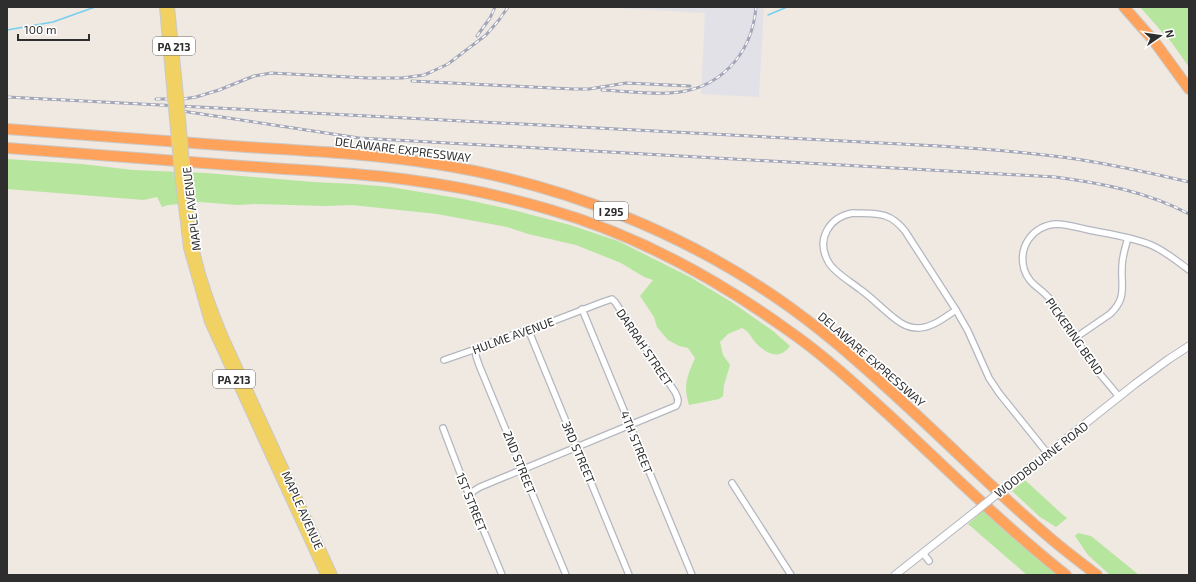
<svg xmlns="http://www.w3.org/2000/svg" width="1196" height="582" viewBox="0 0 1196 582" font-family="'Exo 2',sans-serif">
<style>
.industrial{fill:#e3e1e8}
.green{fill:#b6e59e}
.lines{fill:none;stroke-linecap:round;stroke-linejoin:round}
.stream{stroke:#75cff0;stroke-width:1.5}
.minor-casing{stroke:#b4b7c1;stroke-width:8}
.secondary-casing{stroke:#b4b7c1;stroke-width:9}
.primary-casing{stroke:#c9c9c9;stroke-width:10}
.motorway-casing{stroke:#c9c9c9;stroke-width:12}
.minor{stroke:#fff;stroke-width:5.5}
.secondary{stroke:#fff;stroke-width:7}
.primary{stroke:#f2d163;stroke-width:8}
.motorway{stroke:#ffa35c;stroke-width:10}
.rail-casing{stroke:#a3a6b8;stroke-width:3}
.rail{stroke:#fff;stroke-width:1.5;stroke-dasharray:4.5;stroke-linecap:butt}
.secondary-bridge-casing{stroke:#b4b7c1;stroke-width:9;stroke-linecap:butt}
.primary-bridge-casing{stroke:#c9c9c9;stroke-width:10;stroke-linecap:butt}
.secondary-bridge{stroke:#fff;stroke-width:7}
.primary-bridge{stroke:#f2d163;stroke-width:8}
.labels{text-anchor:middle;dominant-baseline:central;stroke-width:3.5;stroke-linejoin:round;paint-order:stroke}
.shield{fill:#fff;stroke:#6d6d6d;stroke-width:1}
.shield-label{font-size:11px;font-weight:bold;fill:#2e2e2e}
.street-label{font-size:12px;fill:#2e2e2e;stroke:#fff}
</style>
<rect width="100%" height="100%" fill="#efe9e1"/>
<path class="industrial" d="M 599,7 L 764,7 L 759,97 L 701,94 L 705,13 Z"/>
<g class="green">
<path d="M 1140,7 L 1189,7 L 1189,67 L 1172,43 Z"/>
<path d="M 7,159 L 82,164 L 133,170 L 206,173 L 313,182 L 355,184 L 390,187 L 463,199 L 513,210 L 570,225 L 618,241 L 690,277 L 733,303 L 773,331 L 790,346 C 779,361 766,354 755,342 C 750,336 750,332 742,328 L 728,334 L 720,342 L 723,355 L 730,365 L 724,385 L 723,396 L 719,399 L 689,405 C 683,385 687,377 695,358 L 688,348 L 679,346 L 668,340 L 657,327 L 654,317 L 640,296 L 653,280 L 644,277 L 621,263 L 576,245 L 528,234 L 507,227 L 437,214 L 352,205 L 325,206 L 257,204 L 237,205 L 200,202 L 168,205 L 162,207 L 157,197 L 144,200 L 7,189 Z"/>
<path d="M 1025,480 L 1062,514 L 1067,518 L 1056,527 L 1040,517 L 1012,491 Z"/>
<path d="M 985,509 L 1059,575 L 1027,575 L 968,524 Z"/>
<path d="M 1078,533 L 1091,536 L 1139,575 L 1110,575 L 1088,555 L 1075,536 Z"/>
</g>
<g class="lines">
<g class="stream">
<path d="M 768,15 L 787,7"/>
<path d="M 7,30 L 53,22 L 95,7"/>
</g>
<defs>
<g id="minor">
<path d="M 853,213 C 877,214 889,211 905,231 L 956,310 C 945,317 932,328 918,328 C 912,328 906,326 901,323 C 887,314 875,300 861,290 C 851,282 835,273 829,263 C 815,240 829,217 853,213 Z"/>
<path d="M 582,309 L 692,575"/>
<path d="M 956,310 L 968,331 L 989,378 L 999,393 L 1048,454"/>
<path d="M 528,329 L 629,575"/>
<path d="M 1075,338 L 1110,314 C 1127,298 1121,287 1122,267 C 1122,257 1125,248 1128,238"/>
<path d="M 476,349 L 476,356 L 479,365 L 566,575"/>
<path d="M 444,360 L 476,349 L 483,345 L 556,320 L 603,302 L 612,299 L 615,302 L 675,392 C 677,396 680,401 676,406 L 480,487 L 472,492 L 471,497"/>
<path d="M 1119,397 C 1110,385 1099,374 1091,362 C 1076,341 1064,317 1049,298 C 1040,287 1029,285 1024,269 C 1018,246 1033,226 1056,224 C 1067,224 1079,228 1089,230 C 1109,234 1132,237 1151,245 C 1165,251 1177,261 1189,270"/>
<path d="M 443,428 L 462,478 L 502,575"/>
<path d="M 732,483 L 791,575"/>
<path d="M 923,553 L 929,561"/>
</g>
<g id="secondary">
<path d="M 1007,486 L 1135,384 L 1169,359 L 1189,346"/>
<path d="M 895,575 L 976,511"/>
</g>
<g id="primary">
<path d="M 164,7 L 171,86"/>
<path d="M 170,7 L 178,86"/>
<path d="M 179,173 L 188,248 L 209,322 L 325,575"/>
<path d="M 186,174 C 188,195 189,215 192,235 C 198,271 210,304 224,337 L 333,575"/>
</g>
<g id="motorway">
<path d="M 1124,7 L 1154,41 L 1189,89"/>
<path d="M 7,129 C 87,135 166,141 246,147 C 309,151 373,154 436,164 C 563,184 687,233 791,308 C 838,342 880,381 922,420 C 964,459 1005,500 1049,537 C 1064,550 1080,562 1097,575"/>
<path d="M 7,148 C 90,154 173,161 257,167 C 310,171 364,173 417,181 C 462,187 507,197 551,210 C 637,235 717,279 789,331 C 825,356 857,386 889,415 C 947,469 1004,526 1066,575"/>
</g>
</defs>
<use href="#minor" class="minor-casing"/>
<use href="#secondary" class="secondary-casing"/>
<use href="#primary" class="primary-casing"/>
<use href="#motorway" class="motorway-casing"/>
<use href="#minor" class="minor"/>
<use href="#secondary" class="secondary"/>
<use href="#primary" class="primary"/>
<use href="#motorway" class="motorway"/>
<defs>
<g id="rail">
<path d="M 477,36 L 490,18 L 495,7"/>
<path d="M 412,81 L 572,89 L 589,89 L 626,83 L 690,86"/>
<path d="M 602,90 C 624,91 647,94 669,93 C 719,91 752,55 756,7"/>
<path d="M 7,97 L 939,146 C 985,149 1030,152 1076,159 C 1114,165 1151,173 1189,182"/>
<path d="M 156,99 L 183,99 L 196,97 L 219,90 L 254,76 L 271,73 L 368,78 L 402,78 L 424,75 L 431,72 L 448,64 L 486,35 L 499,20 L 508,7"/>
<path d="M 182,111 L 359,138 L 1055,177 C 1101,183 1148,192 1189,214"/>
</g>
</defs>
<use href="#rail" class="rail-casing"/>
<use href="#rail" class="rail"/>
<defs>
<path id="secondary-bridge" d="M 976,511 L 1007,486"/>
<g id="primary-bridge">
<path d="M 171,86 L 179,173"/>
<path d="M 178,86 L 186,174"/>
</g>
</defs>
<use href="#secondary-bridge" class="secondary-bridge-casing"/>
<use href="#primary-bridge" class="primary-bridge-casing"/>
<use href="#secondary-bridge" class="secondary-bridge"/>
<use href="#primary-bridge" class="primary-bridge"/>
</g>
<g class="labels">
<g class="shield">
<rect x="153" y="37" width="42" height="18" rx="3"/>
<rect x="594" y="202" width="34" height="18" rx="3"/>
<rect x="213" y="370" width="42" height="18" rx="3"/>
</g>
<g class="shield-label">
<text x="174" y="46">PA 213</text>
<text x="611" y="211">I 295</text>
<text x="234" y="379">PA 213</text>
</g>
<g class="street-label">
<text transform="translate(403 149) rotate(7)">DELAWARE EXPRESSWAY</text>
<text transform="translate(191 209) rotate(-97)">MAPLE AVENUE</text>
<text transform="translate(513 335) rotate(-20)">HULME AVENUE</text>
<text transform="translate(1075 336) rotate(55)">PICKERING BEND</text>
<text transform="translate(645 347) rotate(56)">DARRAH STREET</text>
<text transform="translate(872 359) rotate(41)">DELAWARE EXPRESSWAY</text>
<text transform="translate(637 442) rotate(68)">4TH STREET</text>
<text transform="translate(579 452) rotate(67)">3RD STREET</text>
<text transform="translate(1041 459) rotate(-38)">WOODBOURNE ROAD</text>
<text transform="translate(520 462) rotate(68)">2ND STREET</text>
<text transform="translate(472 502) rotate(68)">1ST STREET</text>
<text transform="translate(303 510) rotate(66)">MAPLE AVENUE</text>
</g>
</g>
<rect width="1196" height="582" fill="none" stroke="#2e2e2e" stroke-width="16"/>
<g transform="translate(1160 36) rotate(77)" stroke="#ffffff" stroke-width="3" paint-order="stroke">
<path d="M0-3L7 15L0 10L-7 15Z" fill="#2e2e2e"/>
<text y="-6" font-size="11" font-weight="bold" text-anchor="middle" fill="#2e2e2e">N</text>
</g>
<path d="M18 34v6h71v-6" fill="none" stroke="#2e2e2e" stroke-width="2"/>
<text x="24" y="34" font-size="12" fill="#2e2e2e" stroke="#ffffff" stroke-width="3" paint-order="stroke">100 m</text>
</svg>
